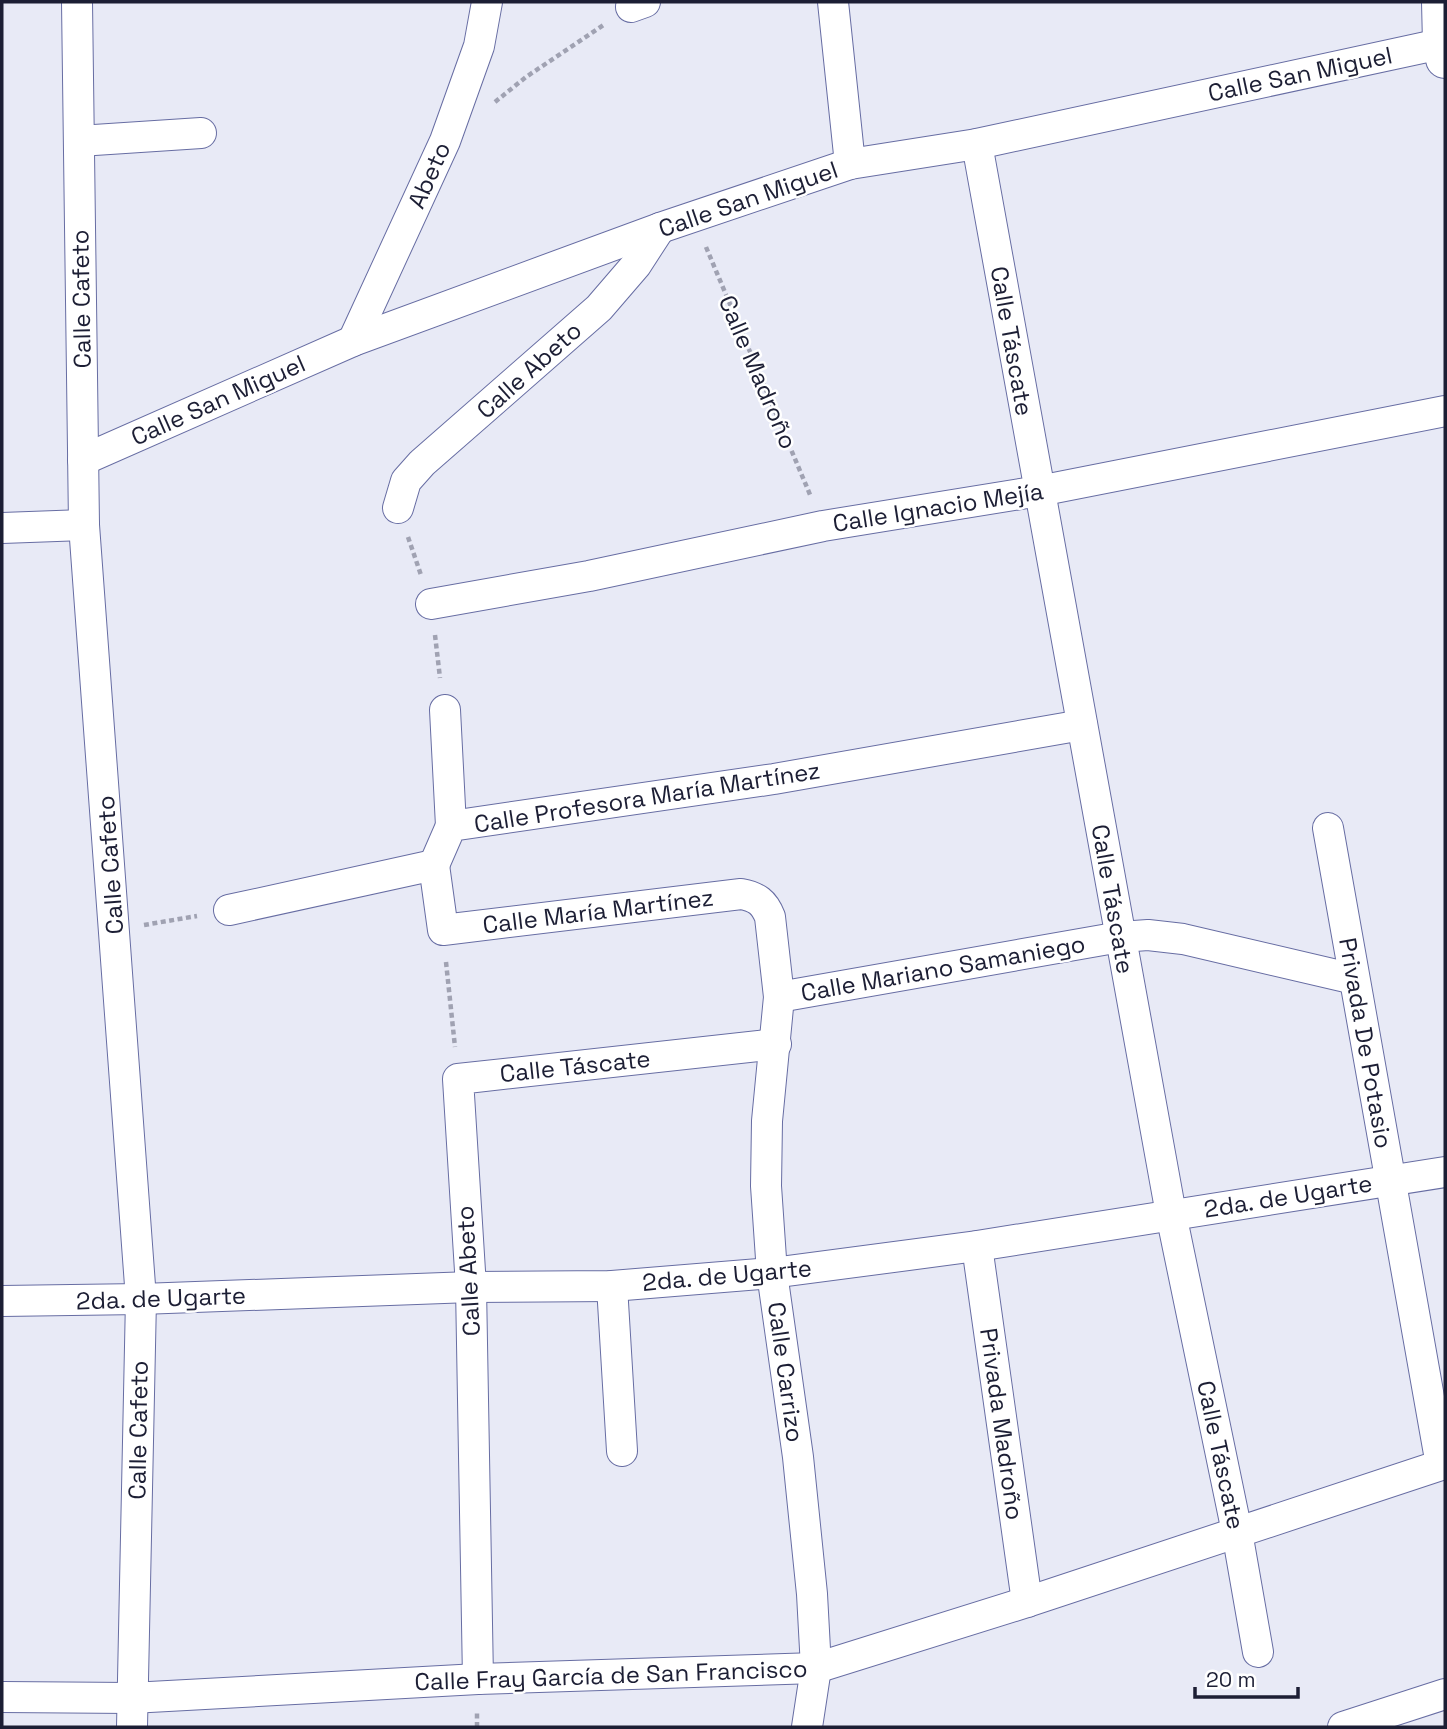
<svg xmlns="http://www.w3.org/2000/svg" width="1447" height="1729" viewBox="0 0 1447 1729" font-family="'Space Grotesk',sans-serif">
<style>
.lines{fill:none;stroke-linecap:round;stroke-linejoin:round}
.minor-casing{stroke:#676da3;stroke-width:32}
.tertiary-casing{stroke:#676da3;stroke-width:40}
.path{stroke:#a0a2b2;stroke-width:4.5;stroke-dasharray:5 3.5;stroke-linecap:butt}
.minor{stroke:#fff;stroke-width:30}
.tertiary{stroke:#fff;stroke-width:38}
.labels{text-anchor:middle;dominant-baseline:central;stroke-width:5;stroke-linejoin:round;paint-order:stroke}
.street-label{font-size:24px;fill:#1c1e34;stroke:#fff}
</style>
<rect width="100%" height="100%" fill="#e8eaf6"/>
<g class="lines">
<defs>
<g id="minor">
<path d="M 77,2 L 84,525 L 141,1299 L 132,1727"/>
<path d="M 833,2 L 850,164"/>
<path d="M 631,7 L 645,2"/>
<path d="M 79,141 L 201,133"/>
<path d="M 977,144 L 1171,1214 L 1237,1532 L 1258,1652"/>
<path d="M 353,341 L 445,141 L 479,46 L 487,2"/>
<path d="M 83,460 L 353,341 L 660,228 L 850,164 L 977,144 L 1445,43"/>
<path d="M 398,508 L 406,481 L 422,463 L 599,308 L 636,265 L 660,228"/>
<path d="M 2,528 L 84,525"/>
<path d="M 431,604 L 589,576 L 823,526 L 1039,491 L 1445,411"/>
<path d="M 445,710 L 451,826"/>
<path d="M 434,865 L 443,930 L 741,894 C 757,897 764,902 770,917 L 779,997 L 767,1121 L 766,1186 L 772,1273 L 798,1457 L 812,1594 L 816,1668 L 807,1727"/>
<path d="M 434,865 L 451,826 L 774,779 L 1082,725"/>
<path d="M 229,910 L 434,865"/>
<path d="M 779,997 L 1120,937 L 1148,935 L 1183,939 L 1354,979"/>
<path d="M 977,1246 L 1027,1602"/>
<path d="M 612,1286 L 622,1451"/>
<path d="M 2,1301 L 141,1299 L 471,1287 L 612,1286 L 772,1273 L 977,1246 L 1445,1172"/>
<path d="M 478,1679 L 471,1287 L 458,1079 L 776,1044"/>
<path d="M 2,1697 L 131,1698 L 478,1679 L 816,1668 L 1027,1602 L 1441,1465 L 1328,828"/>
<path d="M 1343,1727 L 1445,1694"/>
</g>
<path id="tertiary" d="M 1441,2 L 1442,43 L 1445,59"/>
</defs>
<use href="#minor" class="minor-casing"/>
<use href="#tertiary" class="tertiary-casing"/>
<g class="path">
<path d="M 495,102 L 526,77 L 605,24"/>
<path d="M 706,247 L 811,497"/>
<path d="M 408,537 L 421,575"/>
<path d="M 435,635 L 440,678"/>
<path d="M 144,925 L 197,916"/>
<path d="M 446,962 L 455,1047"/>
<path d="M 477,1727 L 477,1711"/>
</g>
<use href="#minor" class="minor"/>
<use href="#tertiary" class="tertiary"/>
</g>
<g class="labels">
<g class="street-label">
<text transform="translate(1300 74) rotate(-12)">Calle San Miguel</text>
<text transform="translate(429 175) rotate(-66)">Abeto</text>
<text transform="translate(748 199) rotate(-19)">Calle San Miguel</text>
<text transform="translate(81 299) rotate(-91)">Calle Cafeto</text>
<text transform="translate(1012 341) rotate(80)">Calle Táscate</text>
<text transform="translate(529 370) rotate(-42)">Calle Abeto</text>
<text transform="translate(758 372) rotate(67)">Calle Madroño</text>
<text transform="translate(218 400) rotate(-24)">Calle San Miguel</text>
<text transform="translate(938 507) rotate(-9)">Calle Ignacio Mejía</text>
<text transform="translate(647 797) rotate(-9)">Calle Profesora María Martínez</text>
<text transform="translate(110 865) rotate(-94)">Calle Cafeto</text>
<text transform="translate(1113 899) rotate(80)">Calle Táscate</text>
<text transform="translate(598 911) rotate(-7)">Calle María Martínez</text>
<text transform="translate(943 968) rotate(-10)">Calle Mariano Samaniego</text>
<text transform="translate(1366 1043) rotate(80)">Privada De Potasio</text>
<text transform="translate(575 1066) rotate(-6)">Calle Táscate</text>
<text transform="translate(1288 1196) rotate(-9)">2da. de Ugarte</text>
<text transform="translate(468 1271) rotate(-93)">Calle Abeto</text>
<text transform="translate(727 1275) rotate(-5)">2da. de Ugarte</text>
<text transform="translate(161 1298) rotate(-2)">2da. de Ugarte</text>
<text transform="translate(786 1372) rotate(82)">Calle Carrizo</text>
<text transform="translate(1002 1424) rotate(82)">Privada Madroño</text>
<text transform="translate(138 1430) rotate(-89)">Calle Cafeto</text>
<text transform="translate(1221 1455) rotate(78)">Calle Táscate</text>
<text transform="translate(611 1675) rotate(-2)">Calle Fray García de San Francisco</text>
</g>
</g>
<rect width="1447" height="1729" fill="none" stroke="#1c1e34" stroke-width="7"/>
<path d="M1195 1687v10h103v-10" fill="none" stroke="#1c1e34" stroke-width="3.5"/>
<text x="1206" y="1687" font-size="21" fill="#1c1e34" stroke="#ffffff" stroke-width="5" paint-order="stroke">20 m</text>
</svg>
